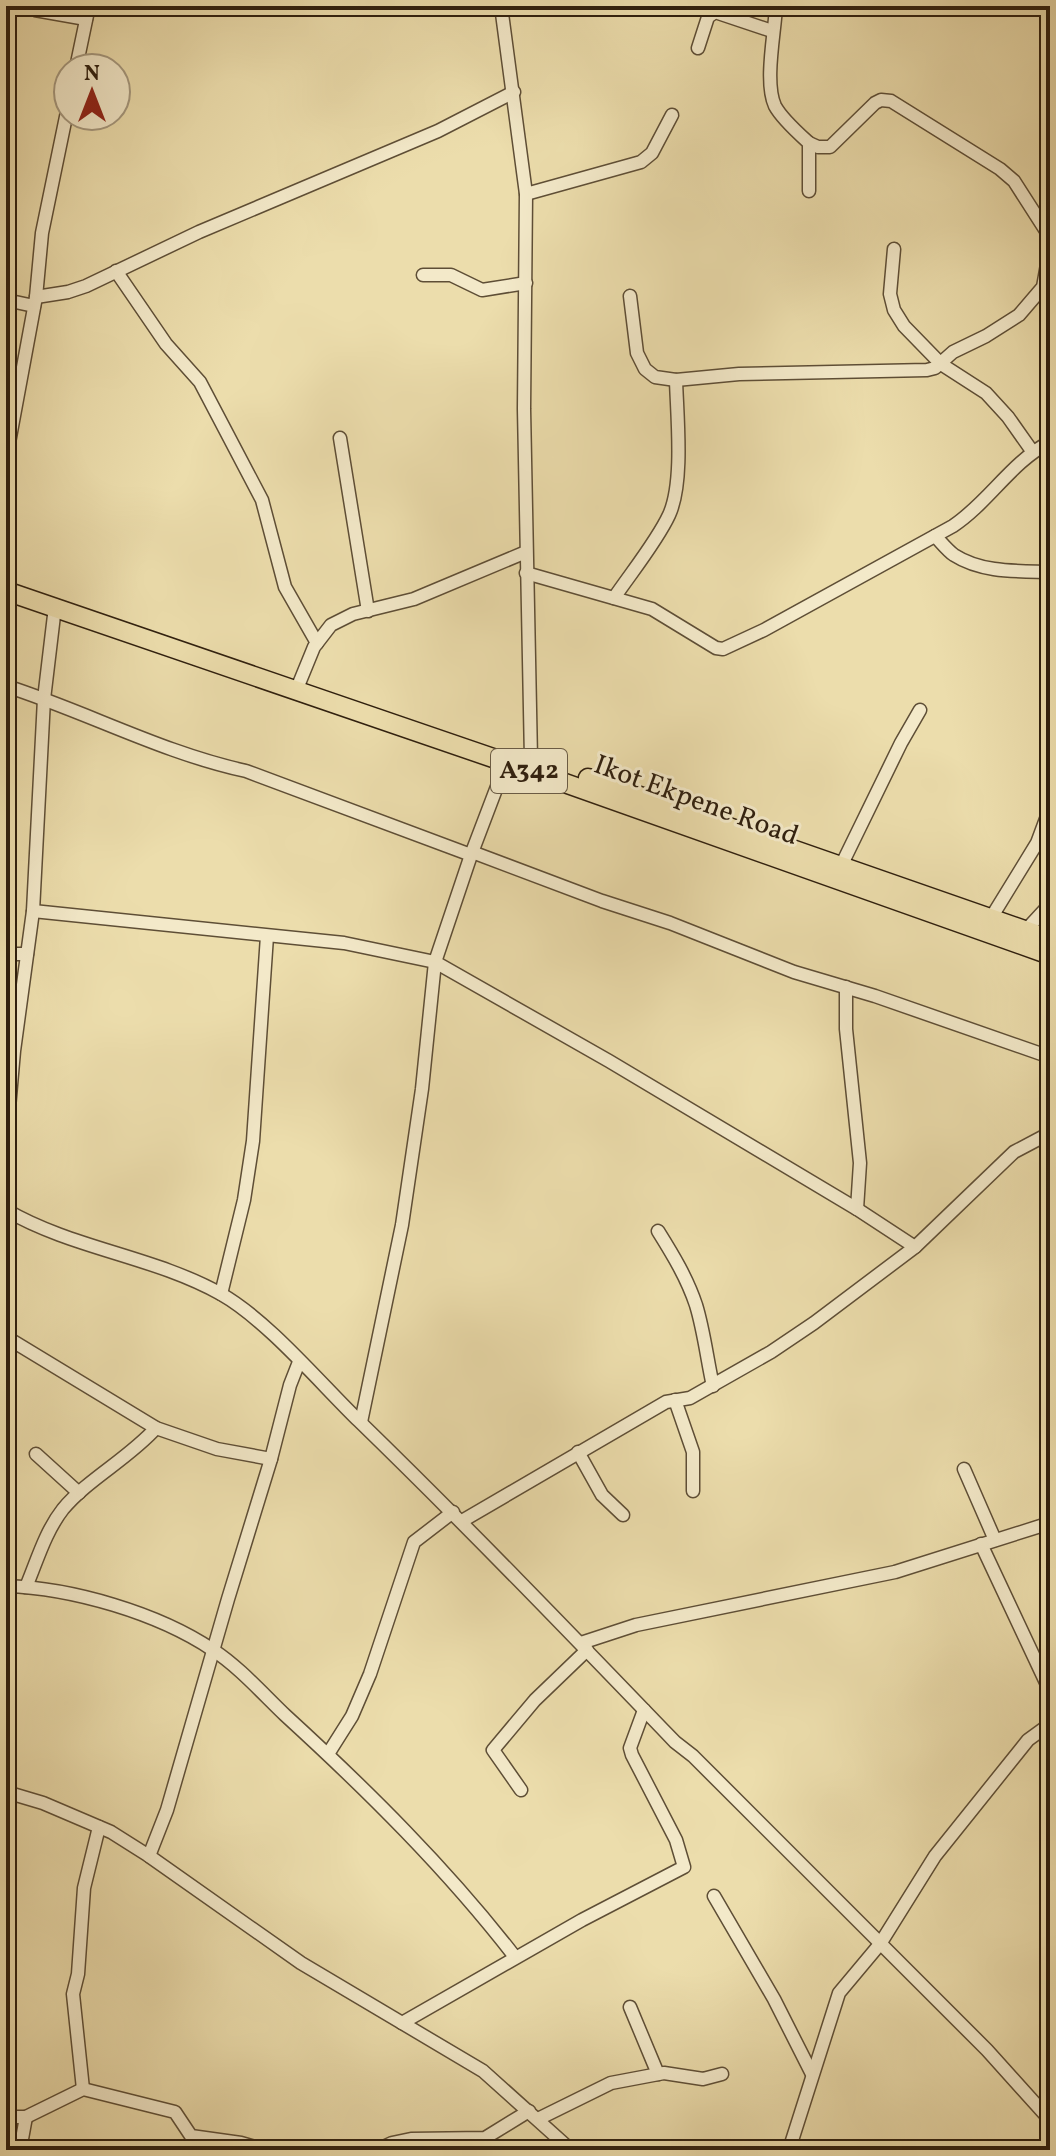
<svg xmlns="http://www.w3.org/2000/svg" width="1056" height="2156" viewBox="0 0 1056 2156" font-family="Vollkorn,serif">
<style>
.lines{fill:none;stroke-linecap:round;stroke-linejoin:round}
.minor-casing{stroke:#5e4e36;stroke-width:15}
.highway-casing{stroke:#2f1f0e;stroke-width:21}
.minor{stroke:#f3e9c9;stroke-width:12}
.highway{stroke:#ecddac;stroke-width:18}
.labels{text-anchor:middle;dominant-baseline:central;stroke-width:6;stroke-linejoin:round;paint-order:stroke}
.shield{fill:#f3e9c9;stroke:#6a5c46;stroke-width:2}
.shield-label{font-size:26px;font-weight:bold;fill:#2f1f0e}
.street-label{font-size:28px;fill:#2f1f0e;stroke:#f3e9c9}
</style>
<rect width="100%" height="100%" fill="#ecddac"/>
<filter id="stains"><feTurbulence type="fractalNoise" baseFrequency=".0025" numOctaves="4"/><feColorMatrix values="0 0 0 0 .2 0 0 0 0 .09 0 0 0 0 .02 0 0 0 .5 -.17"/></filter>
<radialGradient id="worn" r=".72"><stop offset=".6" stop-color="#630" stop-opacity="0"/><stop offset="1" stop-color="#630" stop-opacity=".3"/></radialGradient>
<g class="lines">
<defs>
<g id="minor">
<path d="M 26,6 L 35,10 L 86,19"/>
<path d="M 501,6 L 526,194 L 524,409 L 531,759"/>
<path d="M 776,6 C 775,32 764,82 775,106 C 782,119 798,133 809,143 L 809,191"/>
<path d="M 698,48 L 708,17 L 715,12 L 772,31"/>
<path d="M 76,68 L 89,6"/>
<path d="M 526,194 L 641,162 L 652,153 L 672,115"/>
<path d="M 894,249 L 890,294 L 894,310 L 904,326 L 941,364 L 986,393 L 1008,417 L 1032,451"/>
<path d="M 116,271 L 166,344 L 200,382 L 262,500 L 285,587 L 317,643"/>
<path d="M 423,275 L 451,275 L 482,290 L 526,283"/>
<path d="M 630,296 L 637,353 L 645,369 L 655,377 L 676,380 L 739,374 L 927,370 L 935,368 L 953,352 L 986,336 L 1019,315 L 1043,287 L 1049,253 L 1048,234 L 1014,181 L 1000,169 L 891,101 L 881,100 L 875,103 L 830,147 L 818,147 L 809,143"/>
<path d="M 36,297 L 68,292 L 86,286 L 199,232 L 438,131 L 514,92"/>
<path d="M 6,300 L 34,306"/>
<path d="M 340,438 L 368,611"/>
<path d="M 6,459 L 36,297 L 42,233 L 68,107"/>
<path d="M 935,536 C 941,542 947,550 954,555 C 982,573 1018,571 1050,572"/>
<path d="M 526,573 L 652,609 L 716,648 L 723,649 L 764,630 L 953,526 C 989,502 1011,462 1050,442"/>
<path d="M 614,598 C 631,573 657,541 669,515 C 684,483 677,416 676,380"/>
<path d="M 6,686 C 87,712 163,753 246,771 L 471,855"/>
<path d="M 296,691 L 314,647 L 331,625 L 353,614 L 414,599 L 526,552"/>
<path d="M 472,852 L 602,901 L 670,923 L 794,972 L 875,996 L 1050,1057"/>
<path d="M 841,866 L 901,743 L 920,710"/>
<path d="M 33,911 L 344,943 L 435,962 L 609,1061 L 857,1209 L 915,1247"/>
<path d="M 991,918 L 1037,843 L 1050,808"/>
<path d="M 1026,930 L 1050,904"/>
<path d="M 6,954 L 27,954"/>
<path d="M 846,987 L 846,1029 L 860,1163 L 857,1209"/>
<path d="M 6,1142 L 14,1051 L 33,911 L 44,699 L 55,607"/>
<path d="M 6,1210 C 73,1249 153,1256 221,1294 C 267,1320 320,1383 359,1421 C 467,1526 571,1634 675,1742 L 693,1756 L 987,2050 L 1050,2120"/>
<path d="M 658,1231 C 673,1255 687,1278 696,1305 C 704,1331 707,1359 713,1386"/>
<path d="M 221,1294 L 244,1200 L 253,1141 L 267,936"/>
<path d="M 6,1337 L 156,1428 L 217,1449 L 271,1459"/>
<path d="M 675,1400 L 693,1452 L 693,1491"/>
<path d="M 361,1422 L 402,1225 L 422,1089 L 435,962 L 471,855 L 506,763"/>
<path d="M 578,1452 L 602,1495 L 623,1515"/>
<path d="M 36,1454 L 79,1493"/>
<path d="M 964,1469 L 995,1540"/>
<path d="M 462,1521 L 666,1402 L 690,1398 L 771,1352 L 814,1323 L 915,1247 L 1014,1152 L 1050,1133"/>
<path d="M 981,1544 L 1050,1691"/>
<path d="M 6,1586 C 72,1588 158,1613 213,1650 C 238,1666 263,1694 285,1715 C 367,1790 447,1869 515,1957"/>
<path d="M 26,1587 C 37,1561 45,1532 63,1509 C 88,1479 128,1459 156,1428"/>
<path d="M 581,1643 L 636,1625 L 895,1572 L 1050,1523"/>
<path d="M 328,1754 L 352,1716 L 370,1674 L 414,1542 L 453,1512"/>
<path d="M 521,1790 L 493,1750 L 535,1700 L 587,1650"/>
<path d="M 6,1792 L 43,1803 L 111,1832 L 149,1856 L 301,1963 L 483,2071 L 571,2150"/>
<path d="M 149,1856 L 167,1810 L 228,1599 L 271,1459 L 290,1385 L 299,1362"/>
<path d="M 714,1896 L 774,1999 L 812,2074"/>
<path d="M 630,2007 L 658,2074"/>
<path d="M 402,2023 L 582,1920 L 684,1867 L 676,1840 L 632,1755 L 630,1748 L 644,1710"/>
<path d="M 83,2089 L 73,1994 L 78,1974 L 84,1888 L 99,1827"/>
<path d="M 6,2117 L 26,2117 L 83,2089 L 175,2112 L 191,2136 L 241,2143 L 265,2150"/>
<path d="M 538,2119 L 611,2083 L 664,2073 L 703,2079 L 722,2074"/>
<path d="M 20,2150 L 26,2117"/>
<path d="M 377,2150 L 392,2143 L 411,2139 L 485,2138 L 529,2111"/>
<path d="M 789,2150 L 839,1993 L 880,1944 L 935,1856 L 1028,1740 L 1050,1724"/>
</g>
<g id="highway">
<path d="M 6,591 L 531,771 L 1050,955"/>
<path d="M 588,778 L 1050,939"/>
</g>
</defs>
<use href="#minor" class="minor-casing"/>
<use href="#highway" class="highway-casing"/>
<use href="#minor" class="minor"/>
<use href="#highway" class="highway"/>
</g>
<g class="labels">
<rect class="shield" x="491" y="749" width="76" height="44" rx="6"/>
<g class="shield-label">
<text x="529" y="771">A342</text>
</g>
<g class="street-label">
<text transform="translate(696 801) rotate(20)">Ikot Ekpene Road</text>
</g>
</g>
<rect width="1056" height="2156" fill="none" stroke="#ecddac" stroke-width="32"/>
<rect x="8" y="8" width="1040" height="2140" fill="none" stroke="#2f1f0e" stroke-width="4"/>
<rect x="16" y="16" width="1024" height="2124" fill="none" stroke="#2f1f0e" stroke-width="2"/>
<g transform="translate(92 92)"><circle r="38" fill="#f3e9c9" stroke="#a5987e" stroke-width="2"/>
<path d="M0-6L14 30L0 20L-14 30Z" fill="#8f2418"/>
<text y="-12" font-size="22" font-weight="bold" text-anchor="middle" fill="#2f1f0e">N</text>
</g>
<rect width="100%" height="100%" filter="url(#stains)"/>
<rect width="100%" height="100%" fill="url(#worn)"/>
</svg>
